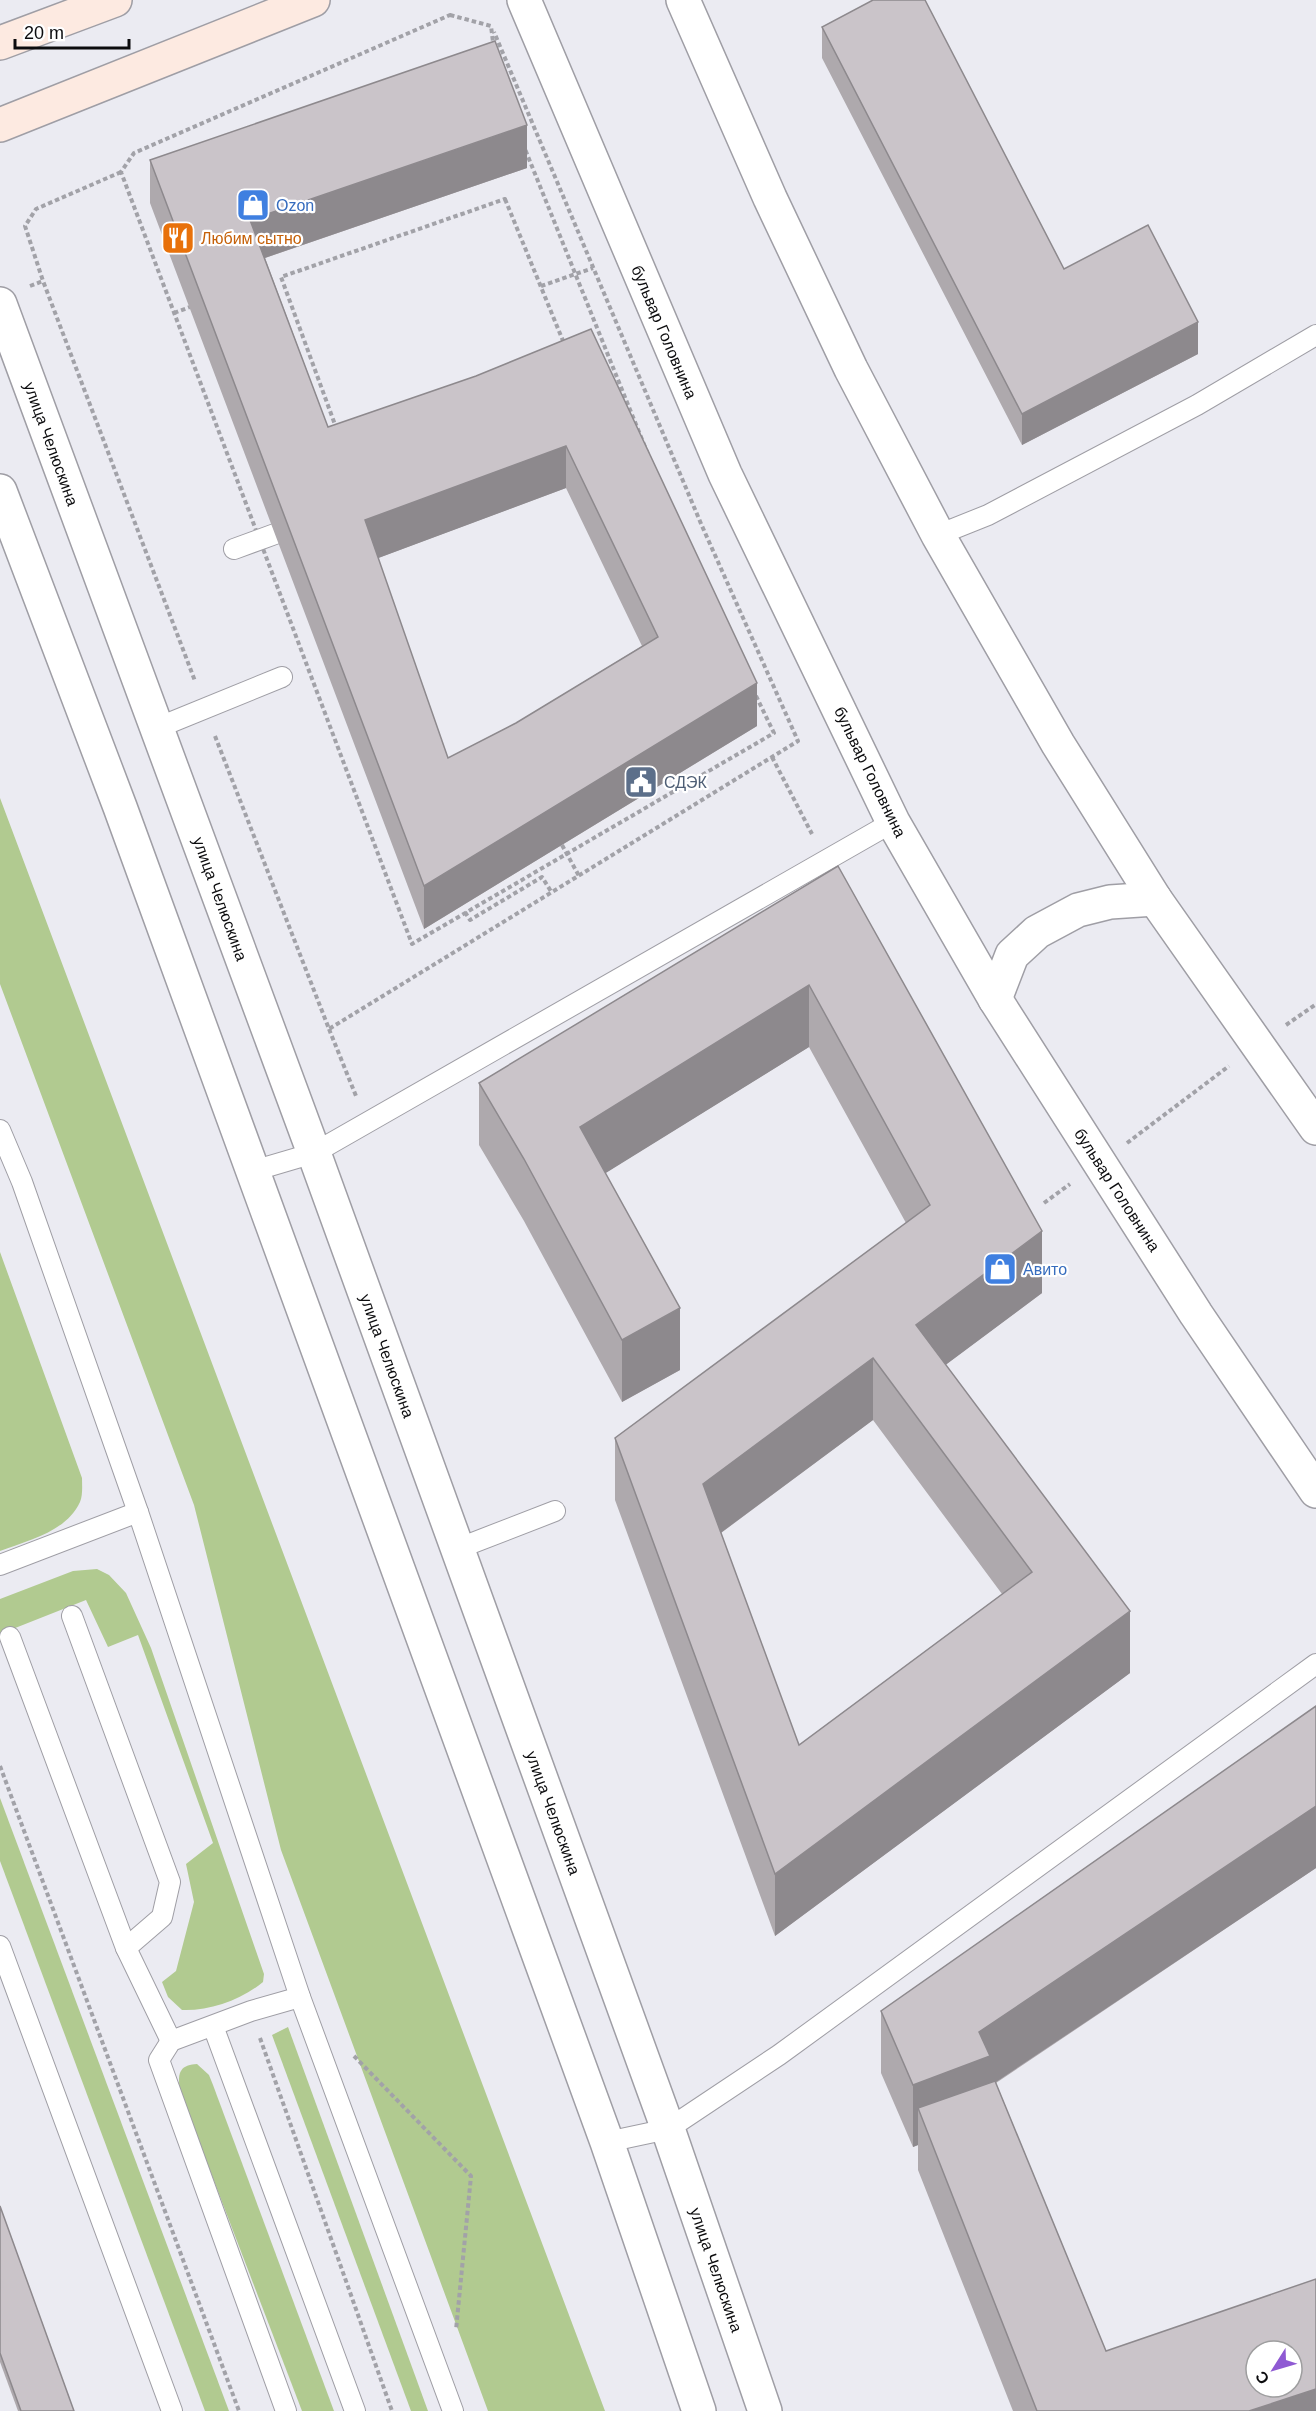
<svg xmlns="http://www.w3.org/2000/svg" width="1316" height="2411" viewBox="0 0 1316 2411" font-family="Helvetica,sans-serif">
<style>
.green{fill:#b1ca90}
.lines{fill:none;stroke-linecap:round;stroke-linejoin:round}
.service-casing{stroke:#9f9ea5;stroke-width:22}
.minor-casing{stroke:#9f9ea5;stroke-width:36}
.secondary-casing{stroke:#9f9ea5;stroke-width:36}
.path{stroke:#a2a2a8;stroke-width:4;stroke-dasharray:4.5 3;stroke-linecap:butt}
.service{stroke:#fff;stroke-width:20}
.minor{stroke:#fff;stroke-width:33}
.secondary{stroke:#fdeae1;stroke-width:33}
.wall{fill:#aea9ad;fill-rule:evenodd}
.shaded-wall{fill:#8d898d}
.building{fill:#cac4c9;stroke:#8d898d;stroke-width:1.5;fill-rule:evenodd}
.labels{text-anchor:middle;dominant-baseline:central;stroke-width:4.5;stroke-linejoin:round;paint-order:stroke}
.shop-label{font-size:16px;fill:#366cbe;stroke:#fff;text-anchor:start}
.food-label{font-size:16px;fill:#c56008;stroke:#fff;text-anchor:start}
.street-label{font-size:16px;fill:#0c0c0e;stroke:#fff}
.service-label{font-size:16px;fill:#4e5e75;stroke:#fff;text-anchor:start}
</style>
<rect width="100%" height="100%" fill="#ebebf2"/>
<g class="green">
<path d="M 0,798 L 605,2411 L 488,2411 L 281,1850 L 194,1505 L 0,984 Z"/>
<path d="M 0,1252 L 82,1478 C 82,1485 83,1495 80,1502 C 66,1532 29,1540 0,1551 Z"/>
<path d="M 97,1569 L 109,1575 L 126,1593 L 151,1648 L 264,1974 L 263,1982 C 241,2000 210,2011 182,2010 L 168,1997 L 162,1982 L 176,1971 L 194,1902 L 186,1864 L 213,1843 L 138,1635 L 108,1647 L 86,1600 L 0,1634 L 0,1599 L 73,1571 Z"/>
<path d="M 0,1798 L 229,2411 L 205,2411 L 0,1861 Z"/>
<path d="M 288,2027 L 428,2411 L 411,2411 L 272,2035 Z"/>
<path d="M 197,2064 L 209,2075 L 213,2085 L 334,2411 L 302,2411 L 180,2092 C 178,2076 177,2065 197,2064 Z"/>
</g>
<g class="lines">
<defs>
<g id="service">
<path d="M 938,535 L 988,515 L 1197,405 L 1316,335"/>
<path d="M 234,549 L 275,534"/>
<path d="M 157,728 L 282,677"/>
<path d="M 0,1130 L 22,1182 L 138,1512 L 300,1997 L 453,2411"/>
<path d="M 253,1171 L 314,1153 L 893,822"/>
<path d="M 457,1549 L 555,1511"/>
<path d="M 0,1565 L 138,1512"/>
<path d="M 72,1616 L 170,1882 L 162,1917 L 126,1948"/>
<path d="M 10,1637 L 126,1948 L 171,2041"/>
<path d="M 0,1946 L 172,2411"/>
<path d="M 213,2026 L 355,2411"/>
<path d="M 607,2142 L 668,2129 L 779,2055 L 1316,1664"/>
<path d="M 286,2411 L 159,2060 L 171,2041 L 251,2011 L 300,1997"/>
</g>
<g id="minor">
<path d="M 524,0 L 725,474 L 893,822 L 995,999 L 1196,1314 L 1316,1491"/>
<path d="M 683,0 L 770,198 L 851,369 L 938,535 L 1058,744 L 1155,899 L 1316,1128"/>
<path d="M 0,304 L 314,1153 L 668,2129 L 765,2411"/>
<path d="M 0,491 L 120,807 L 607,2142 L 699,2411"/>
<path d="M 995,999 L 1012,955 L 1037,932 L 1078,910 L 1110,902 L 1155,899"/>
</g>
<g id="secondary">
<path d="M 0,43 L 115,0"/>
<path d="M 0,125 L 313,0"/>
</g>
</defs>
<use href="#service" class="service-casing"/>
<use href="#minor" class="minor-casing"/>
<use href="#secondary" class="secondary-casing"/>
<g class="path">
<path d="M 450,15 L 491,26 L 498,82 L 693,566 L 774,733 L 412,944 L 121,172 L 134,153 Z"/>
<path d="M 121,172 L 36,209 L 25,226 L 43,281 L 195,681"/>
<path d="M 505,199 L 570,358 L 341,441 L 281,277 Z"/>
<path d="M 30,286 L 43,281"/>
<path d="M 541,286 L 593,268"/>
<path d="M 174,313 L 190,307"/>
<path d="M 215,736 L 329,1029 L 798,741 L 702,526 L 494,32"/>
<path d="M 772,757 L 812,834"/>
<path d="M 562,845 L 579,876"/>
<path d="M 465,912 L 470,920 L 542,877 L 552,893"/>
<path d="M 1286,1025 L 1315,1005"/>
<path d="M 329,1029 L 356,1096"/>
<path d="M 1127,1143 L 1229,1066"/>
<path d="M 1044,1203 L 1070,1184"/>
<path d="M 0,1766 L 239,2411"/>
<path d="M 260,2038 L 392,2411"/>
<path d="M 354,2056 L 471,2176 L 456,2330"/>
</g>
<use href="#service" class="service"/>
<use href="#minor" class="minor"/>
<use href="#secondary" class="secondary"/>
</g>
<g class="wall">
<path d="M 822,27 L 1064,269 L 1198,354 L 1022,445 L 822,58 Z"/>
<path d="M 150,160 L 527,168 L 265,258 L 328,427 L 476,376 L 591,329 L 757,726 L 424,929 L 150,203 ZM 566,488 L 642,646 L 516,723 L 448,758 L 378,558 Z"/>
<path d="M 838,866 L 1042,1293 L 945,1365 L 1130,1673 L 775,1936 L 615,1500 L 615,1438 L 906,1223 L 809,1047 L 605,1173 L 680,1370 L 622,1402 L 524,1221 L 479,1145 L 479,1083 ZM 873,1420 L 1002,1594 L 799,1745 L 721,1533 Z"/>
<path d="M 1316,1706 L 1316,1868 L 996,2083 L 1106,2351 L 1316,2411 L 1013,2411 L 918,2170 L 918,2145 L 913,2147 L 881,2073 L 881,2011 Z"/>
<path d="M 0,2206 L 74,2411 L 18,2411 L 0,2362 Z"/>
</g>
<g class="shaded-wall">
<path d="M 527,125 L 527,168 L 250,263 L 250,220 Z"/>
<path d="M 1198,322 L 1198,354 L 1022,445 L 1022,414 Z"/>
<path d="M 566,446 L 566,488 L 365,563 L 365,520 Z"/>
<path d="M 757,683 L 757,726 L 424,929 L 424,886 Z"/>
<path d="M 809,985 L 809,1047 L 580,1189 L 580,1127 Z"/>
<path d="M 1042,1231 L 1042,1293 L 916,1387 L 916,1325 Z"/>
<path d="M 680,1308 L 680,1370 L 622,1402 L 622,1340 Z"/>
<path d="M 873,1358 L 873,1420 L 703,1546 L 703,1484 Z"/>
<path d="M 1130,1611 L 1130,1673 L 775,1936 L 775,1874 Z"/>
<path d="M 1316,1806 L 1316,1868 L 990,2086 L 918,2108 L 918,2145 L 913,2147 L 913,2085 L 979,2032 Z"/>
<path d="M 1316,2389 L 1316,2411 L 1249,2411 Z"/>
</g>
<g class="building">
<path d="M 873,0 L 925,0 L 1064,269 L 1148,225 L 1198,322 L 1022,414 L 822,27 Z"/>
<path d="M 495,41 L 527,125 L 250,220 L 328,427 L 476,376 L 591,329 L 757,683 L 424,886 L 150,160 ZM 566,446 L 658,637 L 516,723 L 448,758 L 365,520 Z"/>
<path d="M 838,866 L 1042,1231 L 916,1325 L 1130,1611 L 775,1874 L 615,1438 L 930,1205 L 809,985 L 580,1127 L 680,1308 L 622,1340 L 524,1159 L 479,1083 ZM 873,1358 L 1032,1572 L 799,1745 L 703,1484 Z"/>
<path d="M 1316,1706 L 1316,1806 L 979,2032 L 990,2056 L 913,2085 L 881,2011 Z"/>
<path d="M 995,2081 L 1106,2351 L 1316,2279 L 1316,2389 L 1249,2411 L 1037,2411 L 918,2108 ZM 1256,2351 L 1292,2351 L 1292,2387 L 1256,2387 Z"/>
<path d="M 0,2206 L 74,2411 L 21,2411 L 0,2353 Z"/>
</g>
<defs>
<symbol id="shop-square" viewBox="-11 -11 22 22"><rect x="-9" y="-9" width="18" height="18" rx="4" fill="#3f7fe0" stroke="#fff"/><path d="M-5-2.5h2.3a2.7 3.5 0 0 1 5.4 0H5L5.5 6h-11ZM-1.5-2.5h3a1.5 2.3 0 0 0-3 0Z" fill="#fff"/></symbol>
<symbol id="restaurant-square" viewBox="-11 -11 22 22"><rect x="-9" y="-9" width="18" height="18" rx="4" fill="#e8710a" stroke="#fff"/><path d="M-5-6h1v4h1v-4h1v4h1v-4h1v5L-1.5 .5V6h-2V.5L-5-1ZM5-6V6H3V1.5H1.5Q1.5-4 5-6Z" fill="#fff"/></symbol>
<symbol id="civic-square" viewBox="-11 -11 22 22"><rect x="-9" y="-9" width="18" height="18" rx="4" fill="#5c6f8a" stroke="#fff"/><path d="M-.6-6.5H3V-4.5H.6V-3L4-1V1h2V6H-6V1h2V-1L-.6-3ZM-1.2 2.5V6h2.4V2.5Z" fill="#fff"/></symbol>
</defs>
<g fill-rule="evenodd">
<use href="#shop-square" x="234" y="186" width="38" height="38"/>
<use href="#restaurant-square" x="159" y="219" width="38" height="38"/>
<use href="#civic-square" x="622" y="763" width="38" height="38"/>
<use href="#shop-square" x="981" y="1250" width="38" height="38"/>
</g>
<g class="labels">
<g class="shop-label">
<text x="276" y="205">Ozon</text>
<text x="1023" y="1269">Авито</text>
</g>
<g class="food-label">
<text x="201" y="238">Любим сытно</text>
</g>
<g class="street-label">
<text transform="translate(664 332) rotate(67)">бульвар Головнина</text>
<text transform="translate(51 444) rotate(70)">улица Челюскина</text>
<text transform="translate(870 772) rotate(64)">бульвар Головнина</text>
<text transform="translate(220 899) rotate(70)">улица Челюскина</text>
<text transform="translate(1117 1190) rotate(57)">бульвар Головнина</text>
<text transform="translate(387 1356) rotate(70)">улица Челюскина</text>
<text transform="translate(553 1813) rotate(70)">улица Челюскина</text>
<text transform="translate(716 2270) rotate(71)">улица Челюскина</text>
</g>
<g class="service-label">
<text x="664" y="782">СДЭК</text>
</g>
</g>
<g transform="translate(1274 2369) rotate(233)"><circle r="28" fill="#ffffff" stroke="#9e9e9f" stroke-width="1.5"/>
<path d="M0-4.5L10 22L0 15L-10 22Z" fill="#8f5ad3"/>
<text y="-9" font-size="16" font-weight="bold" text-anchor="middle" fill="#0c0c0e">С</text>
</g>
<path d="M15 39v9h114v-9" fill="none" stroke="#0c0c0e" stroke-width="3"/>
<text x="24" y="39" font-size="18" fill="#0c0c0e" stroke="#ffffff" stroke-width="4.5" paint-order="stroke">20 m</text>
</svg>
